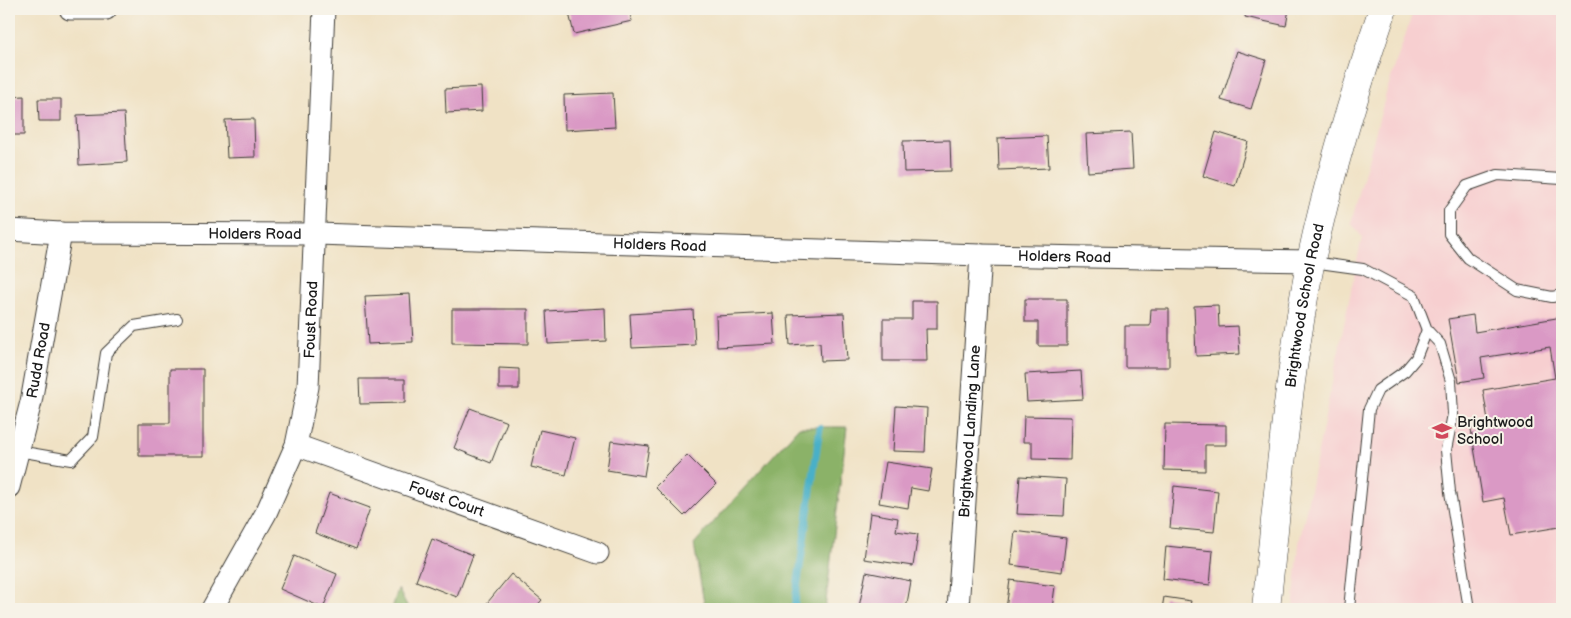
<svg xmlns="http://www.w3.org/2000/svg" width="1571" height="618" viewBox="0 0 1571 618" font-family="'Balsamiq Sans',sans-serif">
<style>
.built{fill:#f7cfd0}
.forest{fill:#8bb268;stroke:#546742}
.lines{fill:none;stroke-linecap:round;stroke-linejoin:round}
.stream{stroke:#49b0c8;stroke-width:7}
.building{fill:#da99c5}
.lane-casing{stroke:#3c3a35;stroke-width:12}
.street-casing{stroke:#3c3a35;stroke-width:23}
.secondary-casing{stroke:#3c3a35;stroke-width:29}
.lane{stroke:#fff;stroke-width:10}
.street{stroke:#fff;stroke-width:21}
.secondary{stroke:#fff;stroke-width:28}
.labels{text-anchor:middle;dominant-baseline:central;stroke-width:4;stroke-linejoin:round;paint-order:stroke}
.street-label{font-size:15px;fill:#1c1c1c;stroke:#f7f3e8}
.poi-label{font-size:15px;fill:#1c1c1c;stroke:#f7f3e8;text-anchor:start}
</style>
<rect width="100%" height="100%" fill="#f7f3e8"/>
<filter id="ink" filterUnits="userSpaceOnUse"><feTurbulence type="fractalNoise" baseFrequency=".02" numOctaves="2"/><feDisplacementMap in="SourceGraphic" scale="10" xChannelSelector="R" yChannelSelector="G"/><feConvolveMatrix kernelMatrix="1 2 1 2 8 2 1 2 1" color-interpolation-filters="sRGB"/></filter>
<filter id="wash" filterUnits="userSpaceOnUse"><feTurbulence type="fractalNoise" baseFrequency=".0096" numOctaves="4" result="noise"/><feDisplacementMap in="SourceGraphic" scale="20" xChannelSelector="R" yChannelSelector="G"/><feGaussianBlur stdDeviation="1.12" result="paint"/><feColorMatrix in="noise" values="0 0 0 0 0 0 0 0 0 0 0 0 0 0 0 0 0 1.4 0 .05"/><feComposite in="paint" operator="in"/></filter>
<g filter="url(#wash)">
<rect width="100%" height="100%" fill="#f0e2c5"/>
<path class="built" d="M 1414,9 L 1562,9 L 1562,609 L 1293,609 L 1299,544 L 1362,237 L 1351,223 L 1387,90 Z"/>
<g class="forest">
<path d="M 799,427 L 847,427 L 825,609 L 705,609 L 694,544 Z"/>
<path d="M 398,589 L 409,609 L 392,609 Z"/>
</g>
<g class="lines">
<path class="stream" d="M 794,609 L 820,428"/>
</g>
<g id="blocks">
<g class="building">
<path d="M 568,9 L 629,9 L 632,21 L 574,34 Z"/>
<path d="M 1246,9 L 1289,9 L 1286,26 L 1245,17 Z"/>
<path d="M 1237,51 L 1266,60 L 1251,109 L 1221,100 Z"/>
<path d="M 481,87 L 482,111 L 446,113 L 445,89 Z"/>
<path d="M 613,93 L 615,127 L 565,130 L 564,95 Z"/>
<path d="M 24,96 L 24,135 L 9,135 L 9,97 Z"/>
<path d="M 38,99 L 61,99 L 61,121 L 39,121 Z"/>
<path d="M 124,113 L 127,162 L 79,165 L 77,115 Z"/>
<path d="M 254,119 L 255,157 L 227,158 L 225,120 Z"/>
<path d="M 1131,132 L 1133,169 L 1088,172 L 1086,134 Z"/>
<path d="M 1216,132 L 1248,142 L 1235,186 L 1203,176 Z"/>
<path d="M 1047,136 L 1049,168 L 999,170 L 998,138 Z"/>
<path d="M 950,140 L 951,171 L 904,172 L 903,141 Z"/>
<path d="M 410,294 L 413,342 L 368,344 L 365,296 Z"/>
<path d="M 1025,299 L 1067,299 L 1067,346 L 1038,346 L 1038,322 L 1025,322 Z"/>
<path d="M 912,301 L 937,301 L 937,329 L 926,329 L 927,361 L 883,361 L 883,319 L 912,319 Z"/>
<path d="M 1218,305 L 1219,327 L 1238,326 L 1240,354 L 1196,356 L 1194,306 Z"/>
<path d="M 605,308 L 606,341 L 548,344 L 546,311 Z"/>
<path d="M 452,309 L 528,309 L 528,344 L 452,343 Z"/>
<path d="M 1151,309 L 1169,309 L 1169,367 L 1125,367 L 1125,326 L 1150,326 Z"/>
<path d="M 693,310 L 695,345 L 632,348 L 630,314 Z"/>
<path d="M 773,313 L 775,344 L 717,347 L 716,316 Z"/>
<path d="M 844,313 L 847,360 L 821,361 L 820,343 L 790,345 L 788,315 Z"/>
<path d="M 1473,315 L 1475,332 L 1562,317 L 1562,540 L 1559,527 L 1511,535 L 1504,498 L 1483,502 L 1471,429 L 1489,426 L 1483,390 L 1555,378 L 1550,347 L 1481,358 L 1484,378 L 1459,382 L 1448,319 Z"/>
<path d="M 499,368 L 519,369 L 519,389 L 499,389 Z"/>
<path d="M 170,369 L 203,369 L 203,456 L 139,456 L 139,423 L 170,423 Z"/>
<path d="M 1081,371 L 1083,399 L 1027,402 L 1025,374 Z"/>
<path d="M 359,379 L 405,379 L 405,403 L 360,404 Z"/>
<path d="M 896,406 L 927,408 L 925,452 L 893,451 Z"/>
<path d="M 470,408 L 507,422 L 491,463 L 454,448 Z"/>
<path d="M 1024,416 L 1071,417 L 1070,460 L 1032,459 L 1032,442 L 1023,442 Z"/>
<path d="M 1165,424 L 1226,425 L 1226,445 L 1205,445 L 1205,471 L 1164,470 Z"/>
<path d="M 540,430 L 575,438 L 566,475 L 531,467 Z"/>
<path d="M 611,441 L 649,446 L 644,476 L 607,470 Z"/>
<path d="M 687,455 L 716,484 L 684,516 L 655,487 Z"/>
<path d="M 886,462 L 932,469 L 928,491 L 911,488 L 908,508 L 879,503 Z"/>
<path d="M 1020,476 L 1066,479 L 1064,516 L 1017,514 Z"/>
<path d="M 1174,486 L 1218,491 L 1214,532 L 1170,528 Z"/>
<path d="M 329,493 L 370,508 L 356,549 L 315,533 Z"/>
<path d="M 870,513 L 898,518 L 896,531 L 918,534 L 913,566 L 864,559 Z"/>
<path d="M 1015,531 L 1066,538 L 1062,572 L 1011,565 Z"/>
<path d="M 432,539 L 473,555 L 457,597 L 416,581 Z"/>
<path d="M 1166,546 L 1213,551 L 1210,585 L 1163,579 Z"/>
<path d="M 294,556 L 337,574 L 323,608 L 280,589 Z"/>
<path d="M 866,572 L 911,581 L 906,609 L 871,609 L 859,607 Z"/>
<path d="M 511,574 L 542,600 L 534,609 L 485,609 L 483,608 Z"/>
<path d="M 1010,580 L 1055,586 L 1052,609 L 1006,609 Z"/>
<path d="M 1164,597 L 1191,601 L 1189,609 L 1162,609 Z"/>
</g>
</g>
</g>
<g filter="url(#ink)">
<use href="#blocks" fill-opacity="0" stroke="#3c3a35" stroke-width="1"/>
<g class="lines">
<defs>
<g id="lane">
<path d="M 1562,179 L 1498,175 L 1467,186 L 1449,211 L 1449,234 L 1468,258 L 1517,290 L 1552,297 L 1562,295"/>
<path d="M 1312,262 L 1363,269 L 1414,296 L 1427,330 L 1440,344 L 1451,381 L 1453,414 L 1446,450 L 1450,492 L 1469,609"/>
<path d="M 18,451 L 71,460 L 93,437 L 106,353 L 134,326 L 177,319"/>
<path d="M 1349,609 L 1369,409 L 1378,390 L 1405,371 L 1416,358 L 1427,330"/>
</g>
<g id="street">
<path d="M 70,9 L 106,9"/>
<path id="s1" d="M 9,230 L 61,233 L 316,234 L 981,255 L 1311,261"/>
<path id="s2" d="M 296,445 L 598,553"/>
<path id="s3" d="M 9,487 L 31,402 L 61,233"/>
<path id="s4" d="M 212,609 L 266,513 L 296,445 L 308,387 L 324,9"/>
<path id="s5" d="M 958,609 L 981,255"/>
</g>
<g id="secondary">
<path id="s6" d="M 1266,609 C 1278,493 1288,375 1311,260 C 1329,175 1355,91 1383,9"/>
</g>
</defs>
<use href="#lane" class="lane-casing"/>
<use href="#street" class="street-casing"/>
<use href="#secondary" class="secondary-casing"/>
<use href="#lane" class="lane"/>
<use href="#street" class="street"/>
<use href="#secondary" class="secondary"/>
</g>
</g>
<defs>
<symbol id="school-bare" viewBox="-9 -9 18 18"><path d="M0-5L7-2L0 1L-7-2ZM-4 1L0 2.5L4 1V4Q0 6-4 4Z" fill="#d1495b" stroke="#f7f3e8" stroke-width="2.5" paint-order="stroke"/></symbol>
</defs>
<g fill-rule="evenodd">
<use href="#school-bare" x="1428" y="417" width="28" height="28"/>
</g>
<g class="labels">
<g class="street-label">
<text stroke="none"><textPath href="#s1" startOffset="246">Holders Road</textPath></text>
<text stroke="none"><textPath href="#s1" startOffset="651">Holders Road</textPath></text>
<text stroke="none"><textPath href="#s1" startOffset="1056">Holders Road</textPath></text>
<text stroke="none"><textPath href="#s6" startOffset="306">Brightwood School Road</textPath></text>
<text stroke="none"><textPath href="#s4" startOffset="311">Foust Road</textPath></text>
<text stroke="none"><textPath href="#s3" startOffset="130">Rudd Road</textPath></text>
<text stroke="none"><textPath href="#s5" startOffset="178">Brightwood Landing Lane</textPath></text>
<text stroke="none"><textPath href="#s2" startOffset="160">Foust Court</textPath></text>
</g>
<g class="poi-label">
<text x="1457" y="422">Brightwood<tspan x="1457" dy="17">School</tspan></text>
</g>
</g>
<rect width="1571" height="618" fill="none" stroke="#f7f3e8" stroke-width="30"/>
</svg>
